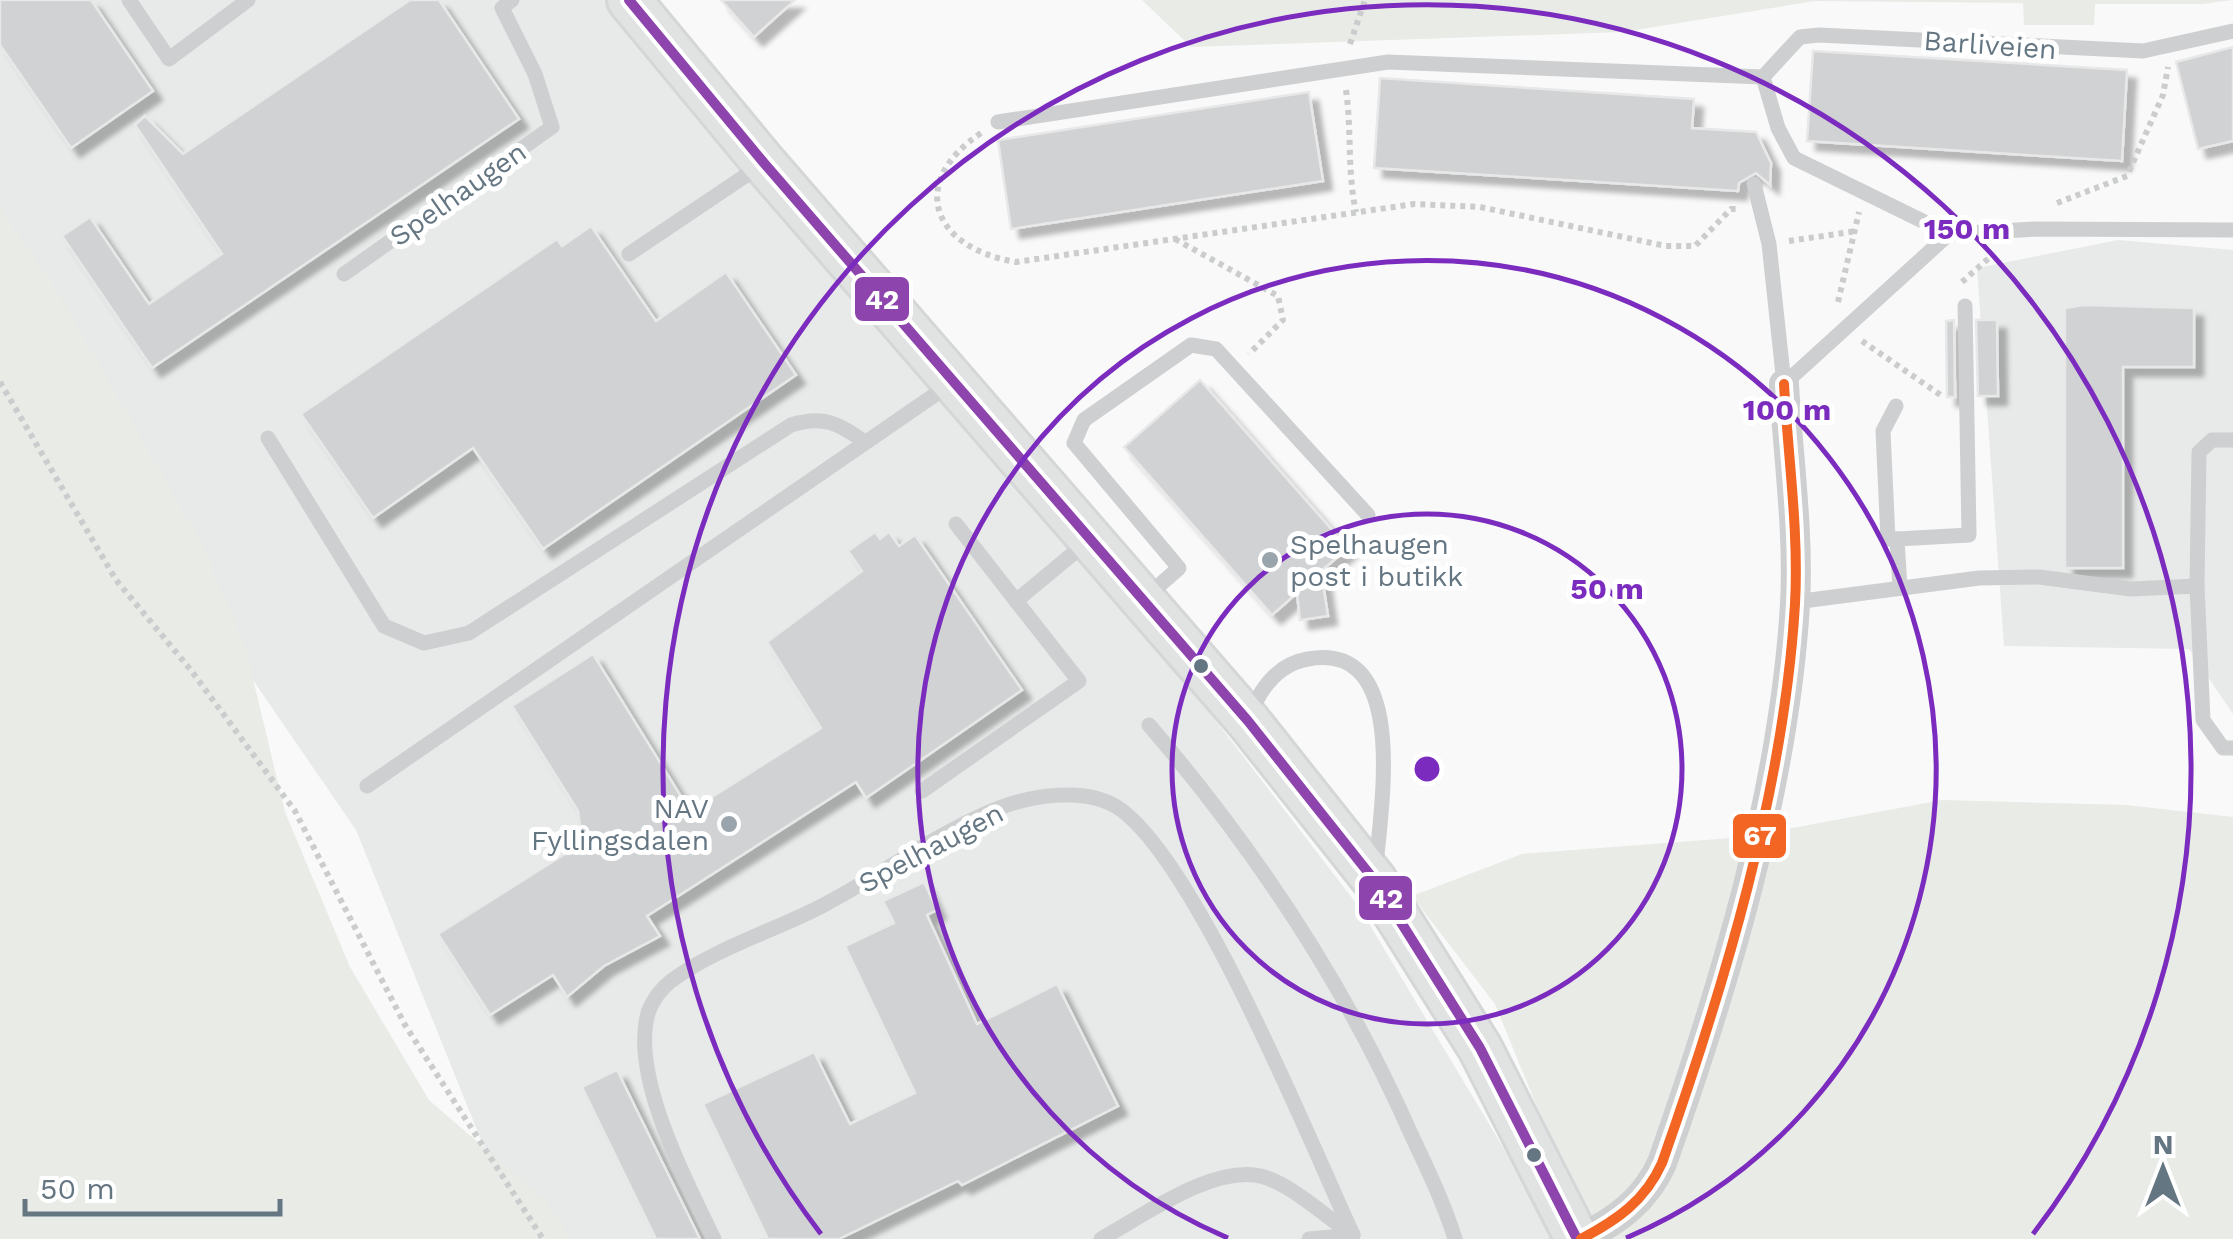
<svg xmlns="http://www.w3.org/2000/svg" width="2233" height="1239" viewBox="0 0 2233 1239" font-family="'Work Sans',sans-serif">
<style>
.built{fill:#e8e9e9}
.green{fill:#e8ebe6}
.building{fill:#d0d2d3;stroke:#e8e8e8;stroke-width:2.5;filter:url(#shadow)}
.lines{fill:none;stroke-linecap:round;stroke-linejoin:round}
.secondary-casing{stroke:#d5d6d7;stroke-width:48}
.path{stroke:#cbcccd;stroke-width:6;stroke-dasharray:5 5;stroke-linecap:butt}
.lane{stroke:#cecfd0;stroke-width:15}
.street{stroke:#cecfd0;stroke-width:30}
.secondary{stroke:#e1e2e2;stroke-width:42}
.bus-1-casing{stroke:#fff;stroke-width:18}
.bus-2-casing{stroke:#fff;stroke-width:18}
.bus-1{stroke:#8e44ad;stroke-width:10}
.bus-2{stroke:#f26522;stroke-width:10}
.ring{fill:none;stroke:#7b2cbf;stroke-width:5}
.poi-dot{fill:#99a4ac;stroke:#fff;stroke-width:4}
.bus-dot{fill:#657683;stroke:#fff;stroke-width:4}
.labels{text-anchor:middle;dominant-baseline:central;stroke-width:10;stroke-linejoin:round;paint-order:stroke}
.street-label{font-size:28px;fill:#657683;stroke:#fff}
.poi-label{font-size:28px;fill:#657683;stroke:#fff;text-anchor:start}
.centre{fill:#7b2cbf;stroke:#fff;stroke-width:5}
.ring-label{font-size:30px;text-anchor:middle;font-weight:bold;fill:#7b2cbf;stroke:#fff;stroke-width:10;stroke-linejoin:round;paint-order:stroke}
.line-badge{stroke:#fff;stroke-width:4}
.badge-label{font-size:28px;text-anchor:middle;font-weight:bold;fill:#fff}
</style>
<defs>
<filter id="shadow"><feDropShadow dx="9" dy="9" stdDeviation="2.5" flood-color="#0004"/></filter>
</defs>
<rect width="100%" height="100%" fill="#f9f9f9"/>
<g class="built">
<path d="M 0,0 L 612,0 L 1113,587 L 1359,907 L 1558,1239 L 521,1239 L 356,830 L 0,312 Z"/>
<path d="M 2118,240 L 2233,250 L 2233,714 L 2189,649 L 2004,646 L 1977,268 Z"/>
</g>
<g class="green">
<path d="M 1142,0 L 2232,0 L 2203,4 L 2095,4 L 2094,25 L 2024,25 L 2023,3 L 1815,1 L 1623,32 L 1191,47 Z"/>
<path d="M 0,208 L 56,289 L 203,546 L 245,646 L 285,812 L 350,967 L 429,1100 L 546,1201 L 571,1239 L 0,1239 Z"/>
<path d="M 1942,800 L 2126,805 L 2233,817 L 2233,1239 L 1591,1239 L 1495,1004 L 1412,896 L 1522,854 L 1745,837 Z"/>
</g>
<g class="building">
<path d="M 0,0 L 91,0 L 153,91 L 71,148 L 0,45 Z"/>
<path d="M 410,0 L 439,0 L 519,119 L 152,368 L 62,236 L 90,217 L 149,304 L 222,254 L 135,125 L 145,116 L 183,154 Z"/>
<path d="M 721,0 L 795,0 L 754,37 Z"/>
<path d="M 2233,47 L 2233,141 L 2198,149 L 2176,62 Z"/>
<path d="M 1813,51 L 2127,70 L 2122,161 L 1807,141 Z"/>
<path d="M 1380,78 L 1694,99 L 1692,128 L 1756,132 L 1771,163 L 1770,185 L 1756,173 L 1739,183 L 1738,191 L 1374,168 Z"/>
<path d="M 1309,92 L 1323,181 L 1011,229 L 998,140 Z"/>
<path d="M 591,226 L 656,321 L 726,272 L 796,375 L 543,549 L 473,448 L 373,518 L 301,414 L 557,239 L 562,246 Z"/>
<path d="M 2083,305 L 2194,308 L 2194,367 L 2123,367 L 2123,568 L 2065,568 L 2065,308 Z"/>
<path d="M 1954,320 L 1955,397 L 1947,397 L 1946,321 Z"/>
<path d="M 1976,320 L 1997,320 L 1998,396 L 1978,396 Z"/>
<path d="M 1200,380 L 1348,548 L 1321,571 L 1328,616 L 1300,620 L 1297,593 L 1272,615 L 1124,447 Z"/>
<path d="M 875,532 L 880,539 L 889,532 L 899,546 L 915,535 L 1022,690 L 866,798 L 856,782 L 647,916 L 660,936 L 604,966 L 567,997 L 553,975 L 490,1015 L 438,934 L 582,843 L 578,811 L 512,706 L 593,654 L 690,811 L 821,728 L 767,642 L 862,571 L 848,551 Z"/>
<path d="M 924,882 L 937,910 L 927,915 L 977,1024 L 1057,984 L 1118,1106 L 962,1185 L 958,1181 L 839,1239 L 768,1239 L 703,1104 L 814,1052 L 850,1124 L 915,1093 L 845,946 L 894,923 L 883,901 Z"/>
<path d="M 617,1070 L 700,1239 L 656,1239 L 582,1087 Z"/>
</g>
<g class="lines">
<defs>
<path id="secondary" d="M 629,0 L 764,163 L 1248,721 L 1375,881 L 1480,1048 L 1577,1239"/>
</defs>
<use href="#secondary" class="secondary-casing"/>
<g class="path">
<path d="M 1350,44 L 1365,0"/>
<path d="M 1346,90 C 1352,132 1347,171 1356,212"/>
<path d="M 981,133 C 907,183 932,248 1016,262 L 1414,204 L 1480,207 L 1666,246 L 1695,246 L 1731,209 L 1740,209"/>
<path d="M 2057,203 L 2127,176 L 2163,95 L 2168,67"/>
<path d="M 1175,239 L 1278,296 L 1283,320 L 1249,354"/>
<path d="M 1789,241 L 1857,231"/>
<path d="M 1962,282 L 1990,257"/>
<path d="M 1838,302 L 1859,212"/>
<path d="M 1862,341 L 1942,396"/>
<path d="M 0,382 L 116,580 L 190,669 L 295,811 L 405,1025 L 543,1239"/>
</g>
<g class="lane">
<path d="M 129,0 L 169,59 L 248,0"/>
<path d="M 1763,77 L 1800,37 L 1819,35 L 2143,51 L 2233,31"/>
<path d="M 1763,77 L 1778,128 L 1794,158 L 1949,234"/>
<path d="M 998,122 L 1388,62 L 1763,77"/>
<path d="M 1754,184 L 1769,244 L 1784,384 L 1949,234 L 2036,229 L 2233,230"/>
<path d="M 629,254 L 760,166"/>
<path d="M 344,274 L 552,127 L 535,74 L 502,8 L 512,0"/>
<path d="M 1896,406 L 1883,431 L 1888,539 L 1897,539"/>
<path d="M 268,438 L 384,626 L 424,643 L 469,633 L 791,425 C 823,415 838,423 865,442"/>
<path d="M 956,524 L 1016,601"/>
<path d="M 2197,586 L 2199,452 L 2212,440 L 2233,440"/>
<path d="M 1900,588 L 1897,539 L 1969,535 L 1965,306"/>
<path d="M 1146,597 L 1179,568 L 1074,443 L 1084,420 L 1191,345 L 1216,349 L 1368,515"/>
<path d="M 1795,602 L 1979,578 L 2039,577 L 2131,589 L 2197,586 L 2203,720 L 2223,748 L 2233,748"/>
<path d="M 1250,715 C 1261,687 1278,664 1308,659 C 1411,640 1380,810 1376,867"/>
<path d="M 1149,725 C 1256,850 1345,984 1411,1134 C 1427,1168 1444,1203 1455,1239"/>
<path d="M 367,786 L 952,383"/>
<path d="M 922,791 L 1079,681 L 1016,601 L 1087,542"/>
<path d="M 714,1239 C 687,1183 628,1072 649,1010 C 654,998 661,989 671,981 C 716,948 771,932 820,907 C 880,876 936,833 999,808 C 1033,795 1085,787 1117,807 C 1195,857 1310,1142 1353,1235 L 1309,1239"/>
<path d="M 1101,1239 C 1143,1216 1219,1160 1267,1178 C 1297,1189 1326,1217 1353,1235"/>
</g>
<path class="street" d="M 1581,1239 C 1617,1220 1645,1201 1662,1163 C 1724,987 1784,790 1795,604 C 1799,531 1788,457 1784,384"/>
<use href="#secondary" class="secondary"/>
<defs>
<path id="bus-1" d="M 629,0 L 764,163 L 1248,721 L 1375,881 L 1480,1048 L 1577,1239"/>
<path id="bus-2" d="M 1581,1239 C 1617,1220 1645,1201 1662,1163 C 1724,987 1784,790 1795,604 C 1799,531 1788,457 1784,384"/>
</defs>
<use href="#bus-1" class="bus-1-casing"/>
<use href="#bus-2" class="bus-2-casing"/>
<use href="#bus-1" class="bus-1"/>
<use href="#bus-2" class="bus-2"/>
</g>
<g class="ring">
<circle cx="1427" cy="769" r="255"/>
<path d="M1228 1238A509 509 0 1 1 1626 1238"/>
<path d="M821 1234A764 764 0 1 1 2033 1234"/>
</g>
<g class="poi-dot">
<circle cx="1270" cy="560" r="10"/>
<circle cx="729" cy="824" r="10"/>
</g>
<g class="bus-dot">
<circle cx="1201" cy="666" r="9"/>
<circle cx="1534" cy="1155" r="9"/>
</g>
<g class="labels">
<g class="street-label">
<text transform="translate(1990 45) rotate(4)">Barliveien</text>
<text transform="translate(458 194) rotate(-35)">Spelhaugen</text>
<text transform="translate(931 848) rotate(-28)">Spelhaugen</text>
</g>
<g class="poi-label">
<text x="1290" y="544">Spelhaugen<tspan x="1290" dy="32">post i butikk</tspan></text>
<text x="709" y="808" text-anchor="end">NAV<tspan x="709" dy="32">Fyllingsdalen</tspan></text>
</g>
</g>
<circle cx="1427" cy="769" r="15" class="centre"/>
<g class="ring-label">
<text x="1967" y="239">150 m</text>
<text x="1787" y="420">100 m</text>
<text x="1607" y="599">50 m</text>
</g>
<g class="line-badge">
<rect x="853" y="275" width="58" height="48" rx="10" fill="#8e44ad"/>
<rect x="1731" y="812" width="57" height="48" rx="10" fill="#f26522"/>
<rect x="1357" y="874" width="57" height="48" rx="10" fill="#8e44ad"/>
</g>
<g class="badge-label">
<text x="882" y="309">42</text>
<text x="1760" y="845">67</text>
<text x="1386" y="908">42</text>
</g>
<g transform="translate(2163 1169)" stroke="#ffffff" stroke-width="8" paint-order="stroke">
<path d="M0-8L18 38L0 25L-18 38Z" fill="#657683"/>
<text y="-15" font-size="28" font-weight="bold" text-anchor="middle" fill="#657683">N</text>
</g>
<path d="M25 1199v15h255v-15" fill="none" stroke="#657683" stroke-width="5"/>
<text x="40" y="1199" font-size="30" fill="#657683" stroke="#ffffff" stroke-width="8" paint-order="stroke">50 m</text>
</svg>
